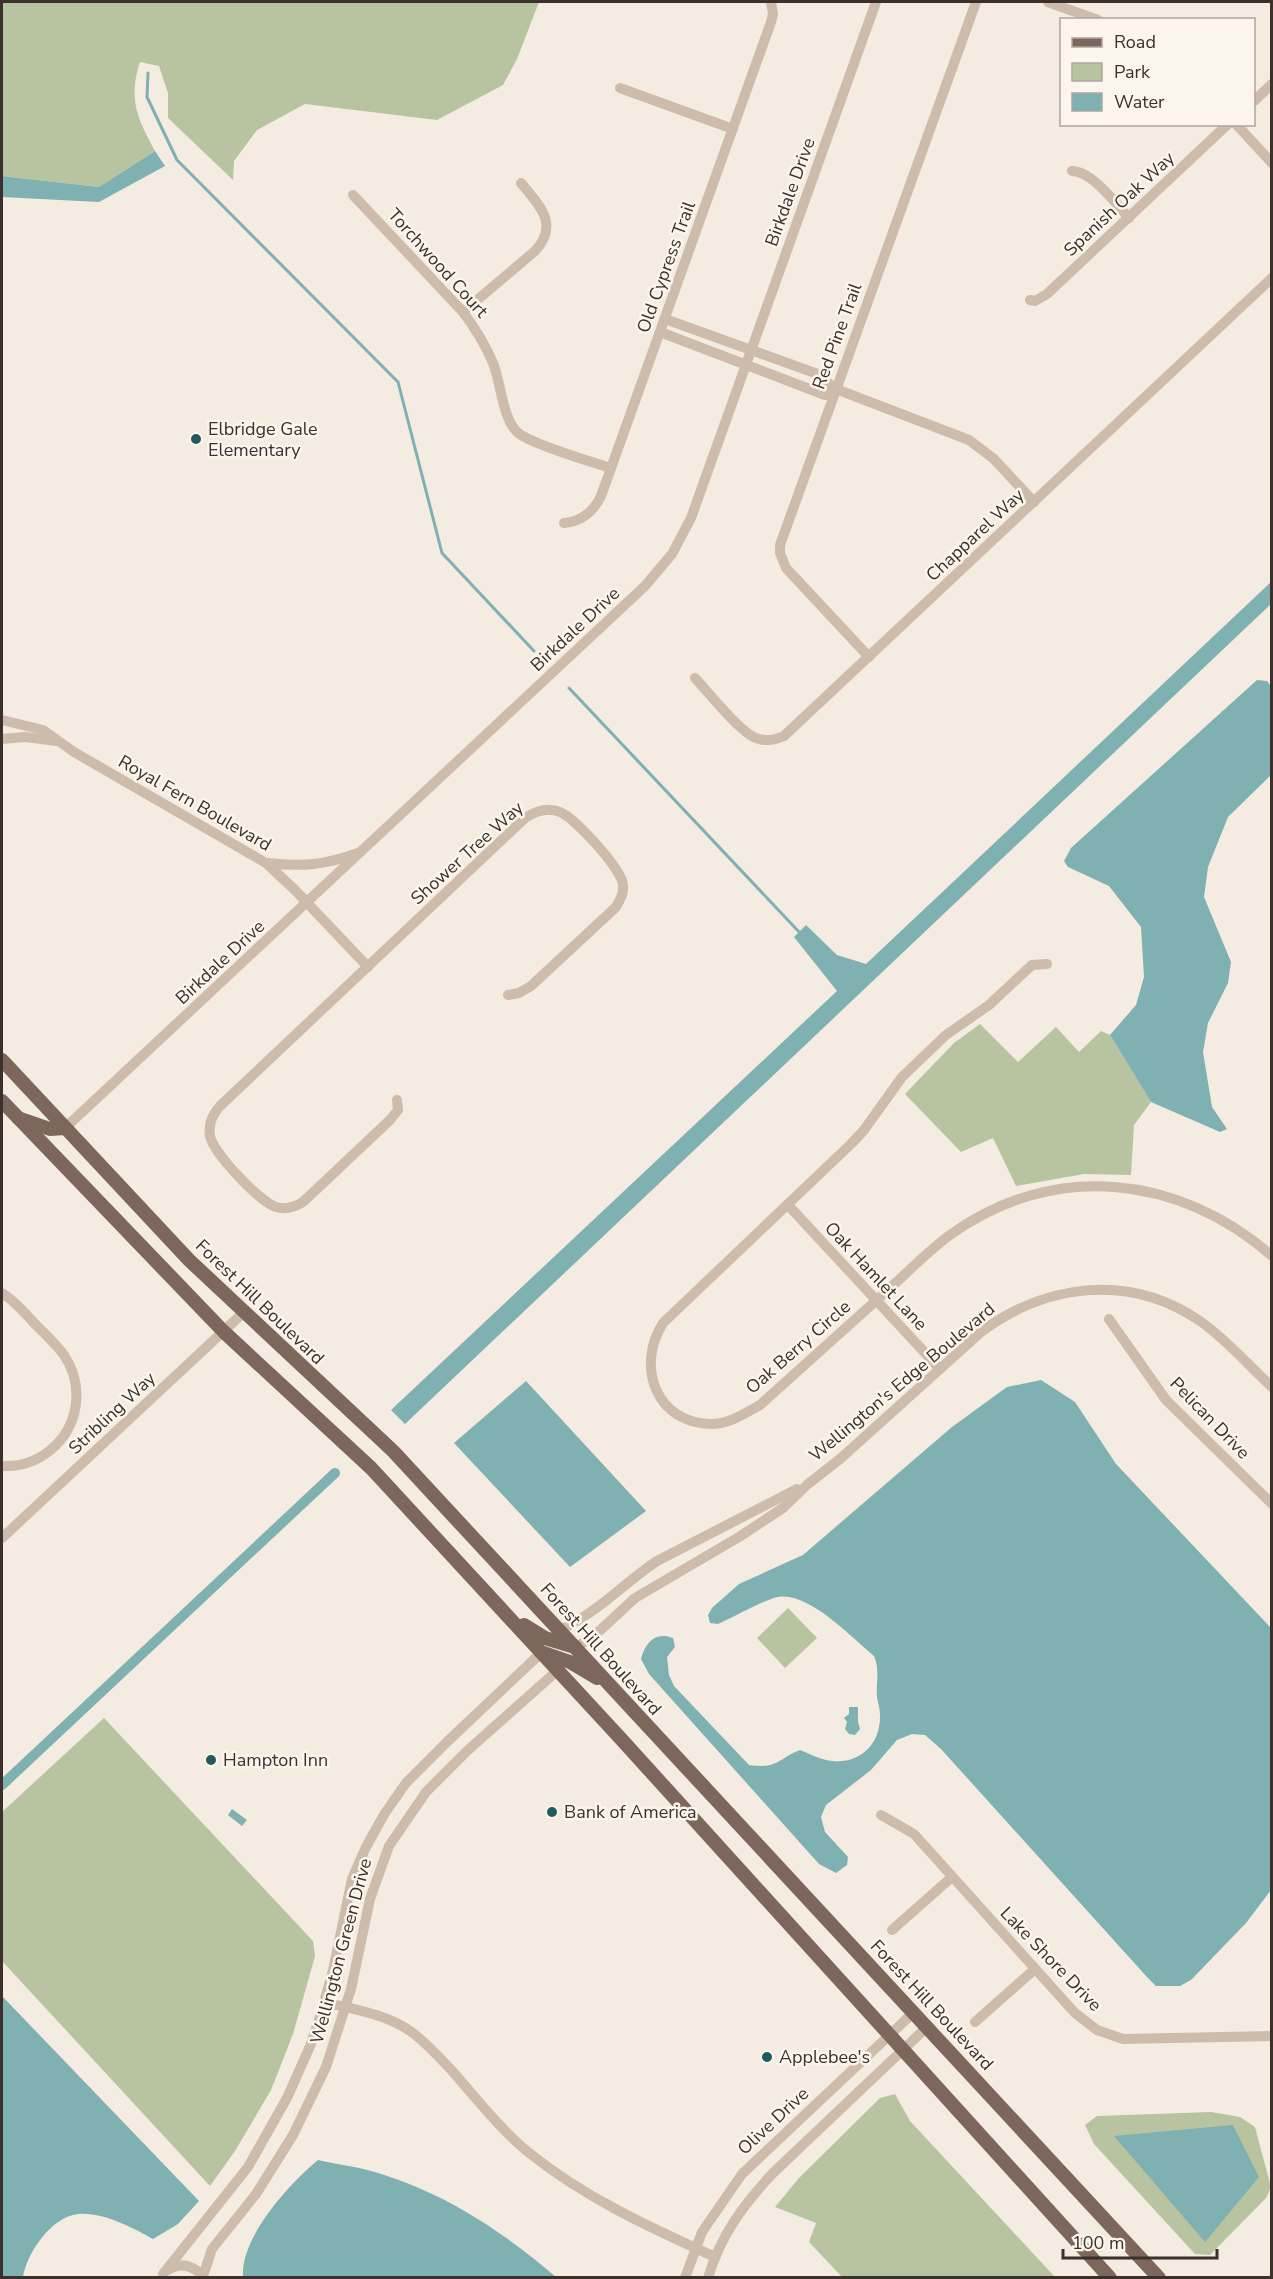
<svg xmlns="http://www.w3.org/2000/svg" width="1273" height="2279" viewBox="0 0 1273 2279" font-family="'Nunito Sans',sans-serif">
<style>
.green{fill:#b8c4a0}
.water{fill:#7fb0b2}
.lines{fill:none;stroke-linecap:round;stroke-linejoin:round}
.stream{stroke:#7fb0b2;stroke-width:3}
.canal{stroke:#7fb0b2;stroke-width:10}
.minor{stroke:#cdbbac;stroke-width:10}
.major{stroke:#7d675c;stroke-width:14}
.poi-dot{fill:#1f5a5e;stroke:#fbf5ee;stroke-width:2}
.labels{text-anchor:middle;dominant-baseline:central;stroke-width:5;stroke-linejoin:round;paint-order:stroke}
.street-label{font-size:18px;fill:#3b302b;stroke:#fbf5ee}
.poi-label{font-size:18px;fill:#3b302b;stroke:#fbf5ee;text-anchor:start}
</style>
<rect width="100%" height="100%" fill="#f4ebe1"/>
<g class="green">
<path d="M 2,2 L 539,2 L 517,59 L 503,85 L 437,120 L 305,104 L 257,130 L 234,161 L 233,180 L 168,118 L 168,93 L 159,66 L 140,62 C 128,99 137,118 155,151 L 99,187 L 2,176 Z"/>
<path d="M 980,1024 L 1018,1062 L 1056,1027 L 1079,1052 L 1101,1031 L 1110,1035 L 1151,1102 L 1134,1125 L 1131,1175 L 1084,1174 L 1016,1186 L 993,1138 L 961,1152 L 905,1094 L 954,1043 Z"/>
<path d="M 788,1608 L 817,1638 L 785,1668 L 757,1638 Z"/>
<path d="M 104,1718 L 313,1941 L 315,1956 L 293,2034 L 271,2090 L 235,2151 L 210,2186 L 2,1961 L 2,1812 Z"/>
<path d="M 895,2094 L 910,2121 L 1055,2277 L 842,2277 L 809,2242 L 816,2223 L 775,2207 L 799,2178 L 880,2098 Z"/>
<path d="M 1211,2112 L 1240,2117 L 1255,2127 L 1271,2187 L 1266,2198 L 1210,2255 L 1195,2254 L 1094,2144 L 1085,2125 L 1097,2116 Z"/>
</g>
<g class="water">
<path d="M 155,151 L 165,166 L 99,202 L 2,197 L 2,176 L 99,187 Z"/>
<path d="M 1271,582 L 1271,604 L 405,1424 L 391,1410 L 837,991 L 794,937 L 806,925 L 837,955 L 866,964 Z"/>
<path d="M 1257,680 L 1267,681 L 1271,686 L 1271,775 L 1228,817 L 1208,867 L 1204,897 L 1231,962 L 1228,983 L 1208,1023 L 1203,1052 L 1212,1107 L 1227,1129 L 1220,1132 L 1151,1102 L 1110,1035 L 1136,1005 L 1144,977 L 1141,927 L 1109,886 L 1068,867 L 1064,861 L 1071,848 Z"/>
<path d="M 1041,1380 L 1075,1402 L 1116,1464 L 1271,1628 L 1271,1890 L 1246,1923 L 1191,1980 L 1180,1986 L 1156,1986 L 1147,1977 L 941,1749 L 925,1735 L 912,1734 L 897,1740 L 871,1770 L 826,1805 L 821,1817 L 825,1832 L 848,1857 L 847,1865 L 836,1873 L 819,1864 L 649,1674 L 641,1659 C 645,1643 655,1631 673,1638 L 675,1647 L 667,1657 L 669,1675 L 674,1686 L 749,1765 C 779,1769 777,1759 800,1750 C 808,1753 817,1758 826,1760 C 856,1767 881,1747 880,1715 C 880,1709 878,1703 877,1697 C 876,1682 880,1670 874,1656 C 851,1637 809,1592 778,1597 C 763,1600 734,1617 718,1624 L 710,1623 L 708,1615 L 712,1608 L 739,1584 L 803,1555 L 952,1427 L 1007,1387 Z"/>
<path d="M 526,1381 L 646,1511 L 570,1567 L 454,1443 Z"/>
<path d="M 849,1707 L 858,1707 L 858,1722 L 860,1729 L 855,1735 L 849,1734 L 845,1729 L 847,1722 L 844,1718 L 849,1714 Z"/>
<path d="M 232,1809 L 247,1820 L 242,1826 L 228,1815 Z"/>
<path d="M 2,1996 L 199,2201 L 178,2224 L 153,2239 C 134,2228 101,2211 78,2214 C 51,2217 27,2253 23,2277 L 2,2277 Z"/>
<path d="M 1233,2125 L 1259,2177 L 1205,2242 L 1114,2136 Z"/>
<path d="M 318,2160 C 335,2164 354,2166 371,2171 C 442,2191 501,2230 556,2277 L 243,2277 C 240,2238 289,2184 318,2160 Z"/>
</g>
<g class="lines">
<g class="stream">
<path d="M 148,73 L 147,97 L 177,160 L 398,382 L 442,553 L 534,651"/>
<path d="M 569,688 L 801,934"/>
</g>
<path class="canal" d="M 2,1785 L 335,1473"/>
<g class="minor">
<path d="M 1048,2 L 1098,20"/>
<path d="M 620,88 L 733,129"/>
<path d="M 1254,101 L 1272,84"/>
<path d="M 1236,124 L 1272,163"/>
<path d="M 1072,171 C 1092,171 1116,204 1129,218"/>
<path d="M 353,195 L 463,312 C 475,328 485,344 493,363 C 501,382 502,417 517,432 C 530,444 592,462 611,468"/>
<path d="M 1030,300 L 1035,301 L 1047,294 L 1228,124"/>
<path d="M 463,312 L 535,251 C 560,224 539,205 521,183"/>
<path d="M 665,319 L 815,373 L 836,389 L 969,440 L 994,459 L 1034,502"/>
<path d="M 660,332 L 825,395 L 836,389"/>
<path d="M 564,523 C 581,522 594,511 601,496 L 771,22 L 773,14 L 771,2"/>
<path d="M 869,657 L 786,568 L 780,553 L 780,545 L 976,2"/>
<path d="M 695,678 C 709,693 740,732 756,738 C 766,742 775,740 784,736 L 1272,278"/>
<path d="M 2,720 L 43,730 L 74,752 L 266,863 L 295,890 L 368,967"/>
<path d="M 2,739 L 25,737 L 57,741"/>
<path d="M 267,863 C 302,867 325,865 358,853"/>
<path d="M 1047,964 L 1032,965 L 989,1005 L 946,1035 L 902,1077 L 864,1130 L 851,1144 L 663,1323 C 635,1367 657,1425 713,1424 C 731,1423 745,1413 760,1405 C 803,1366 846,1328 889,1289 C 909,1271 928,1251 950,1235 C 1052,1161 1179,1174 1272,1256"/>
<path d="M 397,1100 L 398,1110 L 390,1120 L 303,1202 C 295,1207 286,1210 276,1207 C 260,1202 213,1153 210,1136 C 208,1125 212,1115 220,1106 L 525,818 C 536,811 548,807 560,812 C 575,818 622,869 623,885 C 624,893 620,900 616,907 L 531,986 L 519,993 L 508,995"/>
<path d="M 65,1128 L 645,586 L 672,554 L 691,518 L 876,2"/>
<path d="M 788,1205 L 940,1369"/>
<path d="M 2,1293 C 15,1301 25,1313 36,1325 C 45,1334 56,1344 64,1355 C 83,1383 80,1421 56,1445 C 41,1460 23,1467 2,1466"/>
<path d="M 1109,1319 L 1166,1400 L 1272,1504"/>
<path d="M 2,1538 L 244,1312"/>
<path d="M 560,1630 C 597,1613 624,1583 657,1561 L 797,1489"/>
<path d="M 576,1647 L 594,1636 L 635,1598 L 739,1537 L 783,1508 L 808,1484 L 840,1459 L 981,1332 C 1047,1283 1130,1273 1200,1321 C 1226,1339 1248,1365 1272,1387"/>
<path d="M 881,1815 L 914,1834 L 1075,2013 L 1097,2030 L 1123,2039 L 1272,2036"/>
<path d="M 892,1930 L 952,1877"/>
<path d="M 324,2002 C 352,2009 386,2014 410,2031 C 426,2042 440,2058 453,2072 C 477,2099 500,2129 528,2152 C 585,2198 649,2227 715,2257"/>
<path d="M 975,2022 L 1035,1969"/>
<path d="M 168,2270 C 181,2261 195,2266 204,2278"/>
<path d="M 163,2274 L 248,2167 L 287,2098 L 311,2044 L 321,2013 L 333,1970 L 352,1879 L 366,1847 L 385,1813 L 406,1783 L 448,1741 L 542,1652"/>
<path d="M 203,2276 L 212,2249 L 256,2194 L 293,2135 L 326,2067 L 351,1989 L 370,1899 L 389,1846 L 426,1792 L 467,1751 L 558,1670"/>
<path d="M 685,2278 L 702,2232 L 742,2174 L 914,2012"/>
<path d="M 708,2278 C 720,2236 744,2204 773,2173 L 928,2026"/>
</g>
<g class="major">
<path d="M 2,1060 L 189,1260 L 393,1451 L 1159,2278"/>
<path d="M 2,1101 L 224,1332 L 371,1468 L 622,1740 L 1110,2278"/>
<path d="M 18,1118 L 50,1129 L 65,1128"/>
<path d="M 524,1625 L 545,1638 L 575,1647"/>
<path d="M 544,1653 L 570,1662 L 597,1678"/>
</g>
</g>
<g class="poi-dot">
<circle cx="196" cy="439" r="6"/>
<circle cx="211" cy="1760" r="6"/>
<circle cx="552" cy="1812" r="6"/>
<circle cx="767" cy="2057" r="6"/>
</g>
<g class="labels">
<g class="street-label">
<text transform="translate(790 192) rotate(-70)">Birkdale Drive</text>
<text transform="translate(1119 204) rotate(-43)">Spanish Oak Way</text>
<text transform="translate(438 263) rotate(48)">Torchwood Court</text>
<text transform="translate(666 267) rotate(-70)">Old Cypress Trail</text>
<text transform="translate(837 336) rotate(-70)">Red Pine Trail</text>
<text transform="translate(975 535) rotate(-43)">Chapparel Way</text>
<text transform="translate(575 629) rotate(-43)">Birkdale Drive</text>
<text transform="translate(195 803) rotate(30)">Royal Fern Boulevard</text>
<text transform="translate(467 853) rotate(-42)">Shower Tree Way</text>
<text transform="translate(220 962) rotate(-43)">Birkdale Drive</text>
<text transform="translate(876 1276) rotate(47)">Oak Hamlet Lane</text>
<text transform="translate(260 1302) rotate(44)">Forest Hill Boulevard</text>
<text transform="translate(798 1347) rotate(-41)">Oak Berry Circle</text>
<text transform="translate(902 1382) rotate(-40)">Wellington's Edge Boulevard</text>
<text transform="translate(112 1413) rotate(-43)">Stribling Way</text>
<text transform="translate(1210 1418) rotate(46)">Pelican Drive</text>
<text transform="translate(601 1649) rotate(48)">Forest Hill Boulevard</text>
<text transform="translate(341 1951) rotate(-75)">Wellington Green Drive</text>
<text transform="translate(1051 1959) rotate(46)">Lake Shore Drive</text>
<text transform="translate(932 2005) rotate(47)">Forest Hill Boulevard</text>
<text transform="translate(773 2121) rotate(-43)">Olive Drive</text>
</g>
<g class="poi-label">
<text x="208" y="429">Elbridge Gale<tspan x="208" dy="21">Elementary</tspan></text>
<text x="223" y="1760">Hampton Inn</text>
<text x="564" y="1812">Bank of America</text>
<text x="779" y="2057">Applebee's</text>
</g>
</g>
<rect width="1273" height="2279" fill="none" stroke="#3b302b" stroke-width="6"/>
<rect x="1060" y="18" width="195" height="108" fill="#fbf5ee" stroke="#aea6a0" stroke-width="1.5"/>
<rect x="1072" y="38" width="30" height="9" fill="#7d675c" stroke="#aea6a0" stroke-width="1.5"/>
<text x="1114" y="48" font-size="18" fill="#3b302b">Road</text>
<rect x="1072" y="63" width="30" height="18" fill="#b8c4a0" stroke="#aea6a0" stroke-width="1.5"/>
<text x="1114" y="78" font-size="18" fill="#3b302b">Park</text>
<rect x="1072" y="93" width="30" height="18" fill="#7fb0b2" stroke="#aea6a0" stroke-width="1.5"/>
<text x="1114" y="108" font-size="18" fill="#3b302b">Water</text>
<path d="M1063 2249v9h154v-9" fill="none" stroke="#3b302b" stroke-width="3"/>
<text x="1072" y="2249" font-size="18" fill="#3b302b" stroke="#fbf5ee" stroke-width="4.5" paint-order="stroke">100 m</text>
</svg>
